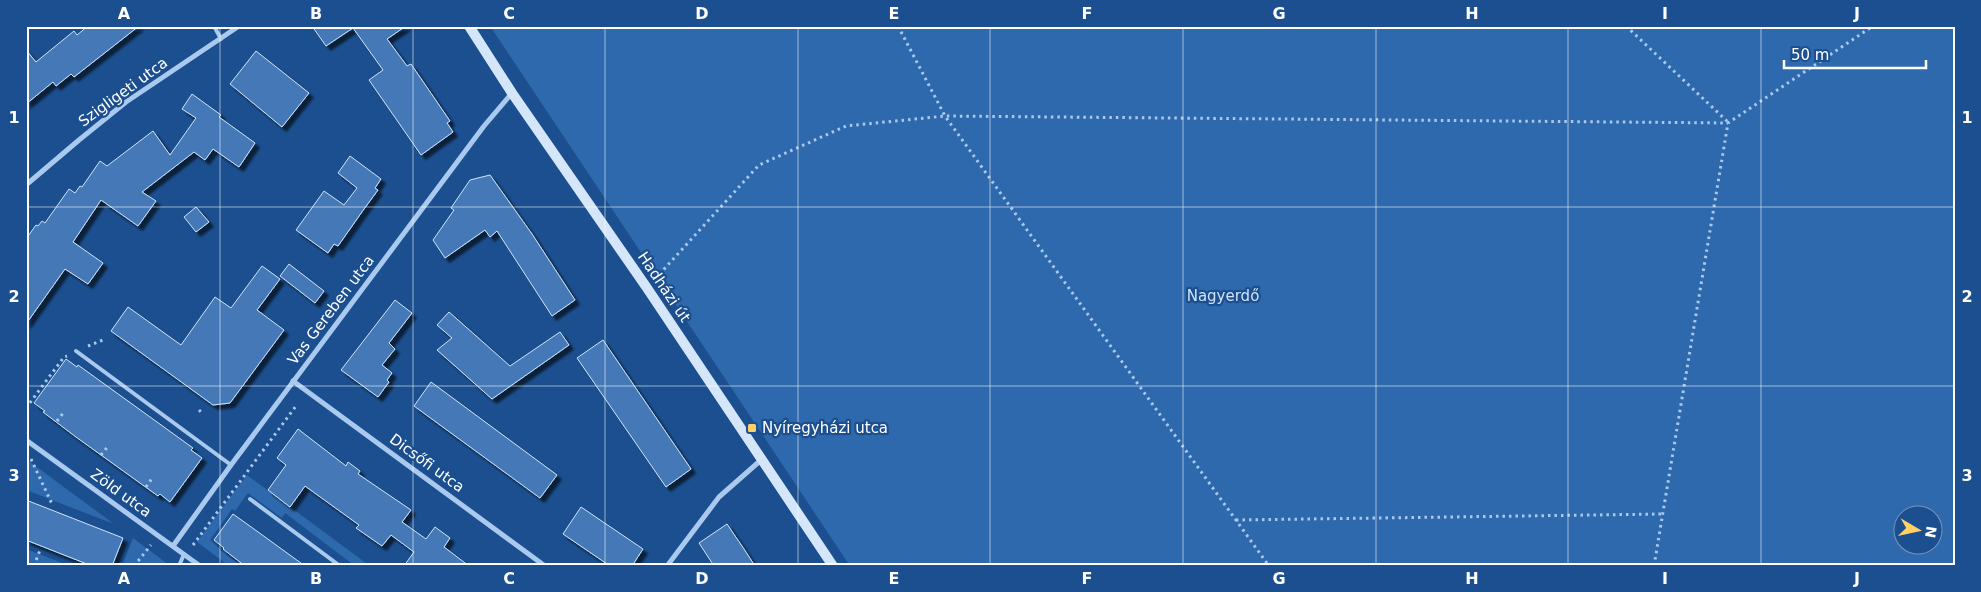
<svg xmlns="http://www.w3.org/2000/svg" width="1981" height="592" viewBox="0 0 1981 592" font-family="'DejaVu Sans',sans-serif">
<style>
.green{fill:#2e69ad;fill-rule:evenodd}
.building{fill:#4478b7;stroke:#cfe3fa;filter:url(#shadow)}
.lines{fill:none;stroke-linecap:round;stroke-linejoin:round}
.path{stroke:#a9c9ee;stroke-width:3;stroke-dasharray:2.5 4;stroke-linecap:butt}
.lane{stroke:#a9c9ee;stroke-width:4}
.street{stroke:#a9c9ee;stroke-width:5}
.secondary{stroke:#d6e6fa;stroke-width:10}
.grid{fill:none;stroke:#fff;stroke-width:1;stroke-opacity:0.55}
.poi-dot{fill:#ffd166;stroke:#1b4f8f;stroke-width:2}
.labels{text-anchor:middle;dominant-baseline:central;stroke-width:4.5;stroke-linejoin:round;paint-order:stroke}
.street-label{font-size:15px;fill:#fff;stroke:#1b4f8f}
.park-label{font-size:15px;fill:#cfe3fa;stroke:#1b4f8f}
.poi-label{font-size:15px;fill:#fff;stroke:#1b4f8f;text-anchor:start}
.neatline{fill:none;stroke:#fff;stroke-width:2}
.grid-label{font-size:16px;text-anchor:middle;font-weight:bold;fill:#fff}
</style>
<defs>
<filter id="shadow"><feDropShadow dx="4.5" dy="4.5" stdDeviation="1" flood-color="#0009"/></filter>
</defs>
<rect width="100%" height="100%" fill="#1b4f8f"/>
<g class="green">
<path d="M 490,26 L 1955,26 L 1955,566 L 850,566 ZM 1934,514 L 1934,544 L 1904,544 L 1904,514 Z"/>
<path d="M 26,459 L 114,524 L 26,490 Z"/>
<path d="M 247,475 L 370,566 L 355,566 L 285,513 L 282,518 L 248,493 L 235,511 L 232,509 L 210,540 L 220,549 L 220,550 L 239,564 L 238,566 L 229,566 L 197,542 Z"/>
<path d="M 133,538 L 165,562 L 169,566 L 122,566 Z"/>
<path d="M 26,549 L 70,566 L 26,566 Z"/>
</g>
<g class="building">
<path d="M 88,26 L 139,26 L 74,77 L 71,74 L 56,86 L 53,82 L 26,104 L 26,50 L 36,62 L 74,31 L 77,35 Z"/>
<path d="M 312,26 L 406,26 L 387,39 L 407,66 L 411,64 L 450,121 L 447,123 L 453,132 L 421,155 L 369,80 L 383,70 L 353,28 L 326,46 Z"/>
<path d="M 256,51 L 309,93 L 282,127 L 230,84 Z"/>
<path d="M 192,94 L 221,115 L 219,117 L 255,143 L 239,167 L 213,149 L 205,160 L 194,152 L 142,192 L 156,201 L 138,226 L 101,200 L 73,242 L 103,263 L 88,284 L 65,269 L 26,324 L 26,239 L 36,225 L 38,226 L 42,221 L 45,223 L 69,189 L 75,193 L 80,186 L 82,187 L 100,161 L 107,166 L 153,131 L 170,155 L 196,118 L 182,109 Z"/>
<path d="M 350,156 L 381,179 L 375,188 L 378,190 L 364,209 L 338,246 L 334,244 L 328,253 L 296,230 L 324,191 L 344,205 L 357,188 L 338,173 Z"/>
<path d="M 490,175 L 532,234 L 575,300 L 552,316 L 497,231 L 490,237 L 485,230 L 445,258 L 433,240 L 454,210 L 451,208 L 470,180 Z"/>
<path d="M 196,207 L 209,222 L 196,232 L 184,217 Z"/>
<path d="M 289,264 L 324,291 L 315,303 L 280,276 Z"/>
<path d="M 262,266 L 280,279 L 257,310 L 284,330 L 230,403 L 213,405 L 111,331 L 128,307 L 181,345 L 215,297 L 231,308 Z"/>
<path d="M 395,300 L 412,313 L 389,343 L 395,349 L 382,365 L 392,373 L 387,380 L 389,382 L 378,397 L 341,370 Z"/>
<path d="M 449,312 L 510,366 L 560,332 L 569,345 L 492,399 L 437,350 L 452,338 L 437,325 Z"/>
<path d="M 603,340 L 691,469 L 666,487 L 577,358 Z"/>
<path d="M 66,359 L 77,367 L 78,365 L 193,448 L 191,450 L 202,458 L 170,502 L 160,494 L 158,496 L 76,437 L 43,412 L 45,411 L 34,403 Z"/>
<path d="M 431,382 L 557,475 L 540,498 L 414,406 Z"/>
<path d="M 298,429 L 346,466 L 348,462 L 360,471 L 358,474 L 411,510 L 402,522 L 426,539 L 435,527 L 450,538 L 444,547 L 469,566 L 404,566 L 414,552 L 391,535 L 382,546 L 356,528 L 359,525 L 305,486 L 290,507 L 268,490 L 286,465 L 277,458 Z"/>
<path d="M 26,500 L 123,538 L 112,566 L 92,566 L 26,540 Z"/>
<path d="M 581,507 L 643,549 L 632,566 L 610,566 L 563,534 Z"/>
<path d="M 233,514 L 254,529 L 305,566 L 245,566 L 223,549 L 224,548 L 214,540 Z"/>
<path d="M 727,524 L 744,549 L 755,566 L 714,566 L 699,543 Z"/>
</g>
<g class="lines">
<g class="path">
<path d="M 898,26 L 945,116 L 1269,566"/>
<path d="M 1626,26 L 1728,122"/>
<path d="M 655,279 L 759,165 L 846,126 L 945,116 L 1728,123"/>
<path d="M 88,346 L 103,340"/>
<path d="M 26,408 L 64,357 L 67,356"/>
<path d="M 199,410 L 203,414"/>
<path d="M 57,421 L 64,412"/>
<path d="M 101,455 L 109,445"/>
<path d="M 31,459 L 52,504"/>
<path d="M 146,487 L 153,477"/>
<path d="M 1236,520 L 1663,514"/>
<path d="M 193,545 L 296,406"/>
<path d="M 34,566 L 40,550"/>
<path d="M 134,566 L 151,545"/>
<path d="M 1654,566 L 1728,123 L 1873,26"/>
</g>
<g class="lane">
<path d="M 214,26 L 221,39"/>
<path d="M 76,351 L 231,465"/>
<path d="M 250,499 L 340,566"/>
<path d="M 179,566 L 184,554"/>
</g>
<g class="street">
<path d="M 26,185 L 79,140 L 126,102 L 239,26"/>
<path d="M 293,381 L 545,566"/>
<path d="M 26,440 L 200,566"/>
<path d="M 173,546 L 231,465 L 484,126 L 512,93"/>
<path d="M 667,566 L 719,497 L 761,460"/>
</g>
<path class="secondary" d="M 469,26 L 512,93 L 647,288 L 833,566"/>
</g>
<path class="grid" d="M 220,26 L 220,566M 413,26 L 413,566M 605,26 L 605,566M 798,26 L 798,566M 990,26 L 990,566M 1183,26 L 1183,566M 1376,26 L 1376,566M 1568,26 L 1568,566M 1761,26 L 1761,566M 26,207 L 1955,207M 26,386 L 1955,386"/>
<rect class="poi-dot" x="747" y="423" width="10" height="10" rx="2.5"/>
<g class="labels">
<g class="street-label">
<text transform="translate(123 92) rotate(-36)">Szigligeti utca</text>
<text transform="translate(664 287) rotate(56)">Hadházi út</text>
<text transform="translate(331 310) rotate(-53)">Vas Gereben utca</text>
<text transform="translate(427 463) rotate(36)">Dicsőfi utca</text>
<text transform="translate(121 493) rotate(36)">Zöld utca</text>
</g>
<g class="park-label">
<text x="1223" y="296">Nagyerdő</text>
</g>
<g class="poi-label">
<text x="762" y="428">Nyíregyházi utca</text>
</g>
</g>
<rect width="1981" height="592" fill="none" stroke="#1b4f8f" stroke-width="55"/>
<g transform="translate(1918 530) rotate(99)"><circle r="24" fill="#1b4f8f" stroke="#7695bc"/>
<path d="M0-4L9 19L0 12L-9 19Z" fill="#ffd166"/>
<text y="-8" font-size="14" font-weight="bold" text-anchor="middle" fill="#ffffff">N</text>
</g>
<path d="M1784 60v8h142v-8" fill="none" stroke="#ffffff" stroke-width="2.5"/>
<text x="1791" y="60" font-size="15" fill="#ffffff" stroke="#1b4f8f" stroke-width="4" paint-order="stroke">50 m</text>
<rect x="28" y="28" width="1926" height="536" class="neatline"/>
<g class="grid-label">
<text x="124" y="19">A</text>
<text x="316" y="19">B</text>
<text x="509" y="19">C</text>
<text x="702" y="19">D</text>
<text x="894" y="19">E</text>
<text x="1087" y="19">F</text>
<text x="1279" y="19">G</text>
<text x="1472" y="19">H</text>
<text x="1665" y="19">I</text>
<text x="1857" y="19">J</text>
<text x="14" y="123">1</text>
<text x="1967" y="123">1</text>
<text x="14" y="302">2</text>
<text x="1967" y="302">2</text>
<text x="14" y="481">3</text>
<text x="1967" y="481">3</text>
<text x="124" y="584">A</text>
<text x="316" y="584">B</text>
<text x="509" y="584">C</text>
<text x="702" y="584">D</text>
<text x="894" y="584">E</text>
<text x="1087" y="584">F</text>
<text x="1279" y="584">G</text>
<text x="1472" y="584">H</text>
<text x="1665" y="584">I</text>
<text x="1857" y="584">J</text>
</g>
</svg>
